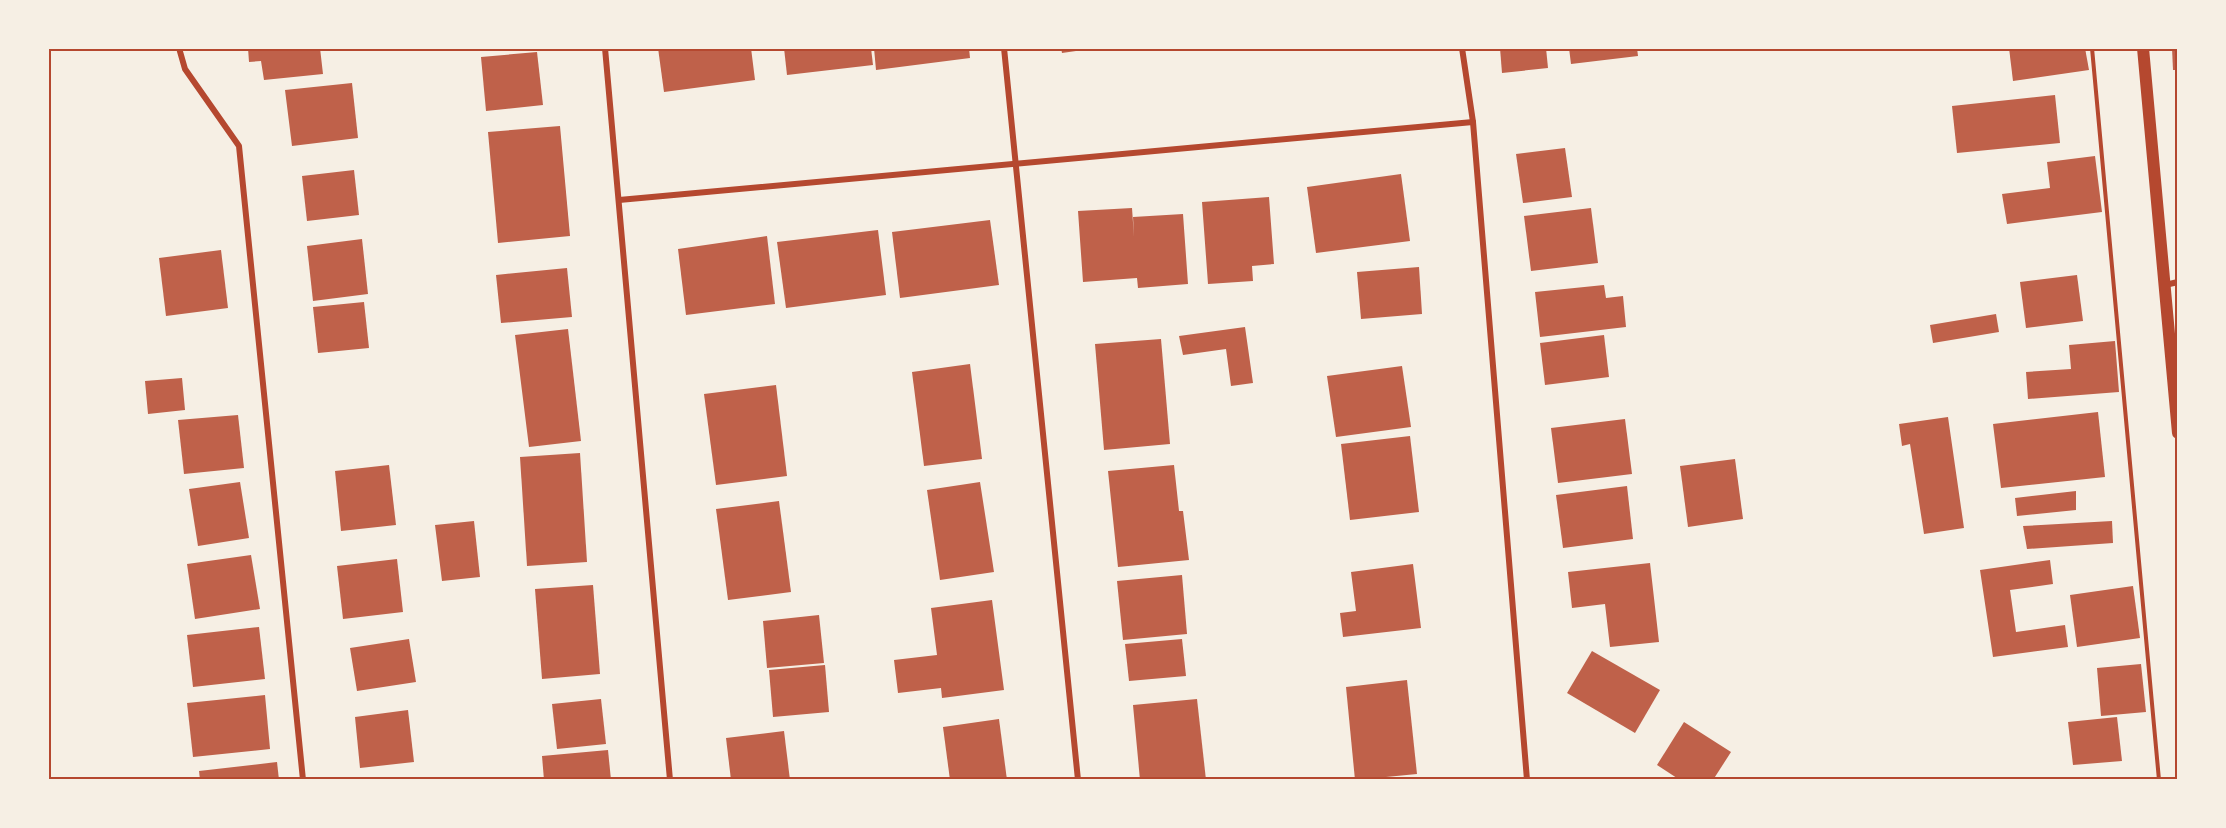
<svg xmlns="http://www.w3.org/2000/svg" width="2226" height="828" viewBox="0 0 2226 828" font-family="'Space Grotesk',sans-serif">
<style>
.building{fill:#bf614a}
.lines{fill:none;stroke-linecap:round;stroke-linejoin:round}
.path{stroke:#b5482f;stroke-width:4}
.minor{stroke:#b5482f;stroke-width:6}
.secondary{stroke:#b5482f;stroke-width:12}
.neatline{fill:none;stroke:#b5482f;stroke-width:2}
</style>
<rect width="100%" height="100%" fill="#f6efe4"/>
<g class="building">
<path d="M 248,48 L 320,48 L 323,74 L 264,80 L 261,61 L 249,62 Z"/>
<path d="M 658,48 L 751,48 L 755,80 L 664,92 Z"/>
<path d="M 784,48 L 871,48 L 873,65 L 787,75 Z"/>
<path d="M 874,48 L 969,48 L 970,58 L 876,70 Z"/>
<path d="M 1061,48 L 1090,48 L 1090,49 L 1062,53 Z"/>
<path d="M 1500,48 L 1546,48 L 1548,68 L 1502,73 Z"/>
<path d="M 1569,48 L 1637,48 L 1638,56 L 1571,64 Z"/>
<path d="M 2009,48 L 2085,48 L 2089,70 L 2013,81 Z"/>
<path d="M 2172,48 L 2178,48 L 2178,70 L 2173,70 Z"/>
<path d="M 537,52 L 543,105 L 486,111 L 481,57 Z"/>
<path d="M 352,83 L 358,138 L 292,146 L 285,90 Z"/>
<path d="M 2055,95 L 2060,143 L 1957,153 L 1952,106 Z"/>
<path d="M 560,126 L 570,236 L 498,243 L 488,132 Z"/>
<path d="M 1565,148 L 1572,197 L 1523,203 L 1516,154 Z"/>
<path d="M 2095,156 L 2102,212 L 2007,224 L 2002,194 L 2050,188 L 2047,162 Z"/>
<path d="M 354,170 L 359,215 L 307,221 L 302,176 Z"/>
<path d="M 1401,174 L 1410,241 L 1316,253 L 1307,187 Z"/>
<path d="M 1269,197 L 1274,264 L 1252,266 L 1253,281 L 1208,284 L 1202,202 Z"/>
<path d="M 1132,208 L 1134,237 L 1133,217 L 1183,214 L 1188,284 L 1138,288 L 1137,278 L 1083,282 L 1078,211 Z"/>
<path d="M 1591,208 L 1598,263 L 1531,271 L 1524,216 Z"/>
<path d="M 990,220 L 999,285 L 900,298 L 892,232 Z"/>
<path d="M 878,230 L 886,295 L 786,308 L 777,242 Z"/>
<path d="M 767,236 L 775,304 L 686,315 L 678,249 Z"/>
<path d="M 362,239 L 368,294 L 313,301 L 307,246 Z"/>
<path d="M 221,250 L 228,308 L 166,316 L 159,258 Z"/>
<path d="M 1419,267 L 1422,314 L 1361,319 L 1357,272 Z"/>
<path d="M 567,268 L 572,317 L 501,323 L 496,275 Z"/>
<path d="M 2077,275 L 2083,321 L 2026,328 L 2020,282 Z"/>
<path d="M 1604,285 L 1606,298 L 1623,296 L 1626,327 L 1540,337 L 1535,292 Z"/>
<path d="M 364,302 L 369,348 L 318,353 L 313,307 Z"/>
<path d="M 1996,314 L 1999,332 L 1933,343 L 1930,325 Z"/>
<path d="M 1245,327 L 1253,383 L 1231,386 L 1226,349 L 1183,355 L 1179,336 Z"/>
<path d="M 568,329 L 581,441 L 529,447 L 515,335 Z"/>
<path d="M 1604,335 L 1609,377 L 1545,385 L 1540,343 Z"/>
<path d="M 1161,339 L 1170,444 L 1104,450 L 1095,344 Z"/>
<path d="M 2115,341 L 2119,392 L 2028,399 L 2026,372 L 2071,369 L 2069,345 Z"/>
<path d="M 970,364 L 982,459 L 924,466 L 912,372 Z"/>
<path d="M 1402,366 L 1411,427 L 1336,437 L 1327,376 Z"/>
<path d="M 182,378 L 185,410 L 148,414 L 145,381 Z"/>
<path d="M 776,385 L 787,476 L 716,485 L 704,394 Z"/>
<path d="M 2098,412 L 2105,477 L 2001,488 L 1993,424 Z"/>
<path d="M 238,415 L 244,468 L 184,474 L 178,420 Z"/>
<path d="M 1948,417 L 1964,528 L 1924,534 L 1910,444 L 1902,446 L 1899,424 Z"/>
<path d="M 1625,419 L 1632,474 L 1558,483 L 1551,428 Z"/>
<path d="M 1410,436 L 1419,512 L 1350,520 L 1341,444 Z"/>
<path d="M 580,453 L 587,562 L 527,566 L 520,457 Z"/>
<path d="M 1735,459 L 1743,519 L 1688,527 L 1680,466 Z"/>
<path d="M 389,465 L 396,525 L 341,531 L 335,471 Z"/>
<path d="M 1174,465 L 1179,511 L 1183,511 L 1189,560 L 1118,567 L 1108,471 Z"/>
<path d="M 240,482 L 249,538 L 198,546 L 189,489 Z"/>
<path d="M 980,482 L 994,572 L 940,580 L 927,490 Z"/>
<path d="M 1627,486 L 1633,539 L 1563,548 L 1556,495 Z"/>
<path d="M 2076,491 L 2076,510 L 2017,516 L 2015,498 Z"/>
<path d="M 779,501 L 791,592 L 728,600 L 716,509 Z"/>
<path d="M 474,521 L 480,577 L 442,581 L 435,525 Z"/>
<path d="M 2112,521 L 2113,543 L 2027,549 L 2023,526 Z"/>
<path d="M 251,555 L 260,609 L 195,619 L 187,564 Z"/>
<path d="M 397,559 L 403,612 L 343,619 L 337,566 Z"/>
<path d="M 2050,560 L 2053,584 L 2010,590 L 2016,632 L 2065,625 L 2068,647 L 1993,657 L 1980,570 Z"/>
<path d="M 1650,563 L 1659,642 L 1610,647 L 1605,604 L 1572,608 L 1568,572 Z"/>
<path d="M 1413,564 L 1421,628 L 1343,637 L 1340,613 L 1356,611 L 1351,572 Z"/>
<path d="M 1182,575 L 1187,634 L 1123,640 L 1117,581 Z"/>
<path d="M 593,585 L 600,674 L 542,679 L 535,589 Z"/>
<path d="M 2133,586 L 2140,638 L 2077,647 L 2070,595 Z"/>
<path d="M 992,600 L 1004,690 L 942,698 L 941,688 L 898,693 L 894,660 L 937,655 L 931,608 Z"/>
<path d="M 819,615 L 824,663 L 767,668 L 763,621 Z"/>
<path d="M 259,627 L 265,679 L 193,687 L 187,635 Z"/>
<path d="M 409,639 L 416,682 L 357,691 L 350,648 Z"/>
<path d="M 1182,639 L 1186,676 L 1129,681 L 1125,644 Z"/>
<path d="M 1592,651 L 1660,690 L 1635,733 L 1567,693 Z"/>
<path d="M 2141,664 L 2146,712 L 2101,716 L 2097,668 Z"/>
<path d="M 825,665 L 829,712 L 773,717 L 769,670 Z"/>
<path d="M 1407,680 L 1417,774 L 1355,780 L 1346,687 Z"/>
<path d="M 265,695 L 270,749 L 193,757 L 187,703 Z"/>
<path d="M 601,699 L 606,744 L 557,749 L 552,704 Z"/>
<path d="M 1197,699 L 1206,780 L 1140,780 L 1133,705 Z"/>
<path d="M 408,710 L 414,762 L 360,768 L 355,717 Z"/>
<path d="M 2117,717 L 2122,761 L 2073,765 L 2068,722 Z"/>
<path d="M 999,719 L 1007,780 L 950,780 L 943,727 Z"/>
<path d="M 1684,722 L 1731,752 L 1713,780 L 1680,780 L 1657,765 Z"/>
<path d="M 784,731 L 790,780 L 731,780 L 726,738 Z"/>
<path d="M 608,750 L 611,780 L 544,780 L 542,756 Z"/>
<path d="M 277,762 L 279,780 L 200,780 L 199,771 Z"/>
</g>
<g class="lines">
<path class="path" d="M 2092,48 L 2159,780"/>
<g class="minor">
<path d="M 179,48 L 185,69 L 239,146 L 303,780"/>
<path d="M 605,48 L 670,780"/>
<path d="M 1004,48 L 1078,780"/>
<path d="M 1462,48 L 1473,122 L 1527,780"/>
<path d="M 619,200 L 1473,122"/>
<path d="M 2165,285 L 2178,282"/>
</g>
<path class="secondary" d="M 2143,48 L 2178,433"/>
</g>
<rect width="2226" height="828" fill="none" stroke="#f6efe4" stroke-width="99"/>
<rect x="50" y="50" width="2126" height="728" class="neatline"/>
</svg>
